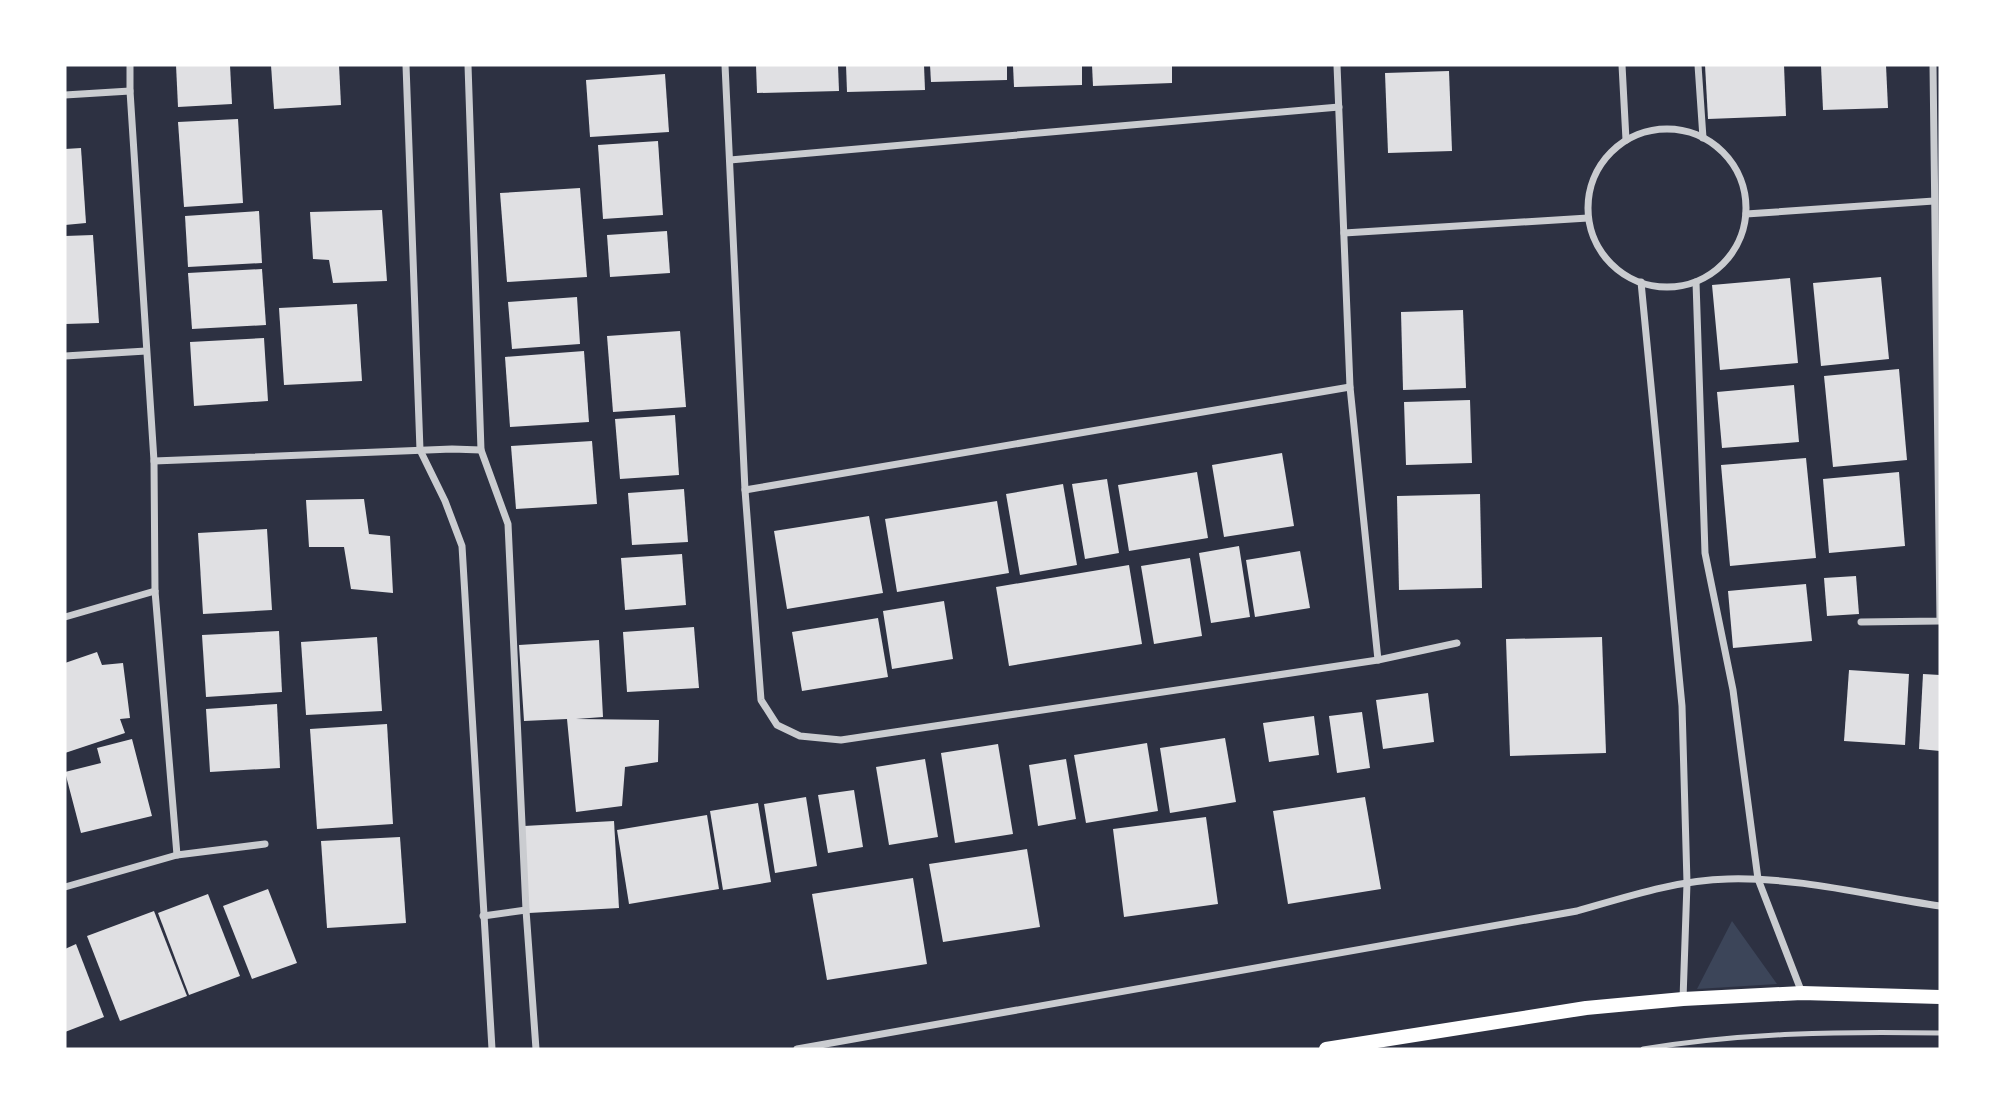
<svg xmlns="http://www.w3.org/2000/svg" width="2005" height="1114" viewBox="0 0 2005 1114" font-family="'DejaVu Sans',sans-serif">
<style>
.green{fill:#3c4559}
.building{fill:#e0e0e3}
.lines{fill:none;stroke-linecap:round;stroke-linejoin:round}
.service{stroke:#caccd0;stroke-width:5}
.minor{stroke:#caccd0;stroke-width:7}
.secondary{stroke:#fff;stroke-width:14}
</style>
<rect width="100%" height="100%" fill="#2d3142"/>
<path class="green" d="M 1732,921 L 1777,984 L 1697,989 Z"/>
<g class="building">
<path d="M 176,65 L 230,65 L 232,104 L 178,107 Z"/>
<path d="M 271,65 L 339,65 L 341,105 L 274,109 Z"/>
<path d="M 756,65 L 838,65 L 839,91 L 757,93 Z"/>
<path d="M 846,65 L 924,65 L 925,90 L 847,92 Z"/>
<path d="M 930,65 L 1007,65 L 1007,80 L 931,82 Z"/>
<path d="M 1013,65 L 1082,65 L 1082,85 L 1014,87 Z"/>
<path d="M 1092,65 L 1172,65 L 1172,83 L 1093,86 Z"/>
<path d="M 1705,65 L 1784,65 L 1786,116 L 1708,119 Z"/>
<path d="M 1821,65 L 1886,65 L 1888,108 L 1823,110 Z"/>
<path d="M 1449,71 L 1452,151 L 1388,153 L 1385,73 Z"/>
<path d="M 665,74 L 669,132 L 590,137 L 586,80 Z"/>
<path d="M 238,119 L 243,203 L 184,207 L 178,122 Z"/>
<path d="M 658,141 L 663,215 L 603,219 L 598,145 Z"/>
<path d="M 81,148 L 86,223 L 65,225 L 65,149 Z"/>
<path d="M 580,188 L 587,277 L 507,282 L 500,193 Z"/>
<path d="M 382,210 L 387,281 L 333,283 L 329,260 L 313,259 L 310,212 Z"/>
<path d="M 259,211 L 262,263 L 188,267 L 185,216 Z"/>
<path d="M 667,231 L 670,273 L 610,277 L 607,235 Z"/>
<path d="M 93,235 L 99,323 L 65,324 L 65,236 Z"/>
<path d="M 262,269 L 266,325 L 192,329 L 188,273 Z"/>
<path d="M 1881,277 L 1889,359 L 1821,366 L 1813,283 Z"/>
<path d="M 1790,278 L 1798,363 L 1720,370 L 1712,285 Z"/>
<path d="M 577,297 L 580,344 L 512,349 L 508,302 Z"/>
<path d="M 357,304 L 362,381 L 284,385 L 279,308 Z"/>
<path d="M 1463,310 L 1466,388 L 1403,390 L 1401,312 Z"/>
<path d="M 680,331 L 686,407 L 613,412 L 607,336 Z"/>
<path d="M 264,338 L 268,401 L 194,406 L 190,342 Z"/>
<path d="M 584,351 L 589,422 L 510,427 L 505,357 Z"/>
<path d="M 1899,369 L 1907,460 L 1833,467 L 1824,376 Z"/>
<path d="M 1794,385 L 1799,442 L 1722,448 L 1717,392 Z"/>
<path d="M 1470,400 L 1472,463 L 1406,465 L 1404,402 Z"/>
<path d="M 675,415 L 679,475 L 620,479 L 615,419 Z"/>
<path d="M 592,441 L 597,504 L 516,509 L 511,446 Z"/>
<path d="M 1282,453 L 1294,526 L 1224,537 L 1212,465 Z"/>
<path d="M 1806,458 L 1816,558 L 1730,566 L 1721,465 Z"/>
<path d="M 1197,472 L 1208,538 L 1129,551 L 1118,485 Z"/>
<path d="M 1899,472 L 1905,546 L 1829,553 L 1823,479 Z"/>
<path d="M 1107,479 L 1119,553 L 1085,559 L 1072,484 Z"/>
<path d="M 1063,484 L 1077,565 L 1020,575 L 1006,494 Z"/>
<path d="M 684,489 L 688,542 L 632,545 L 628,493 Z"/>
<path d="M 1480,494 L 1482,588 L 1399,590 L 1397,496 Z"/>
<path d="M 364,499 L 369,534 L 390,536 L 393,593 L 351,589 L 344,547 L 309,547 L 306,500 Z"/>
<path d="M 997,501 L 1009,573 L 897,592 L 885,519 Z"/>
<path d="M 869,516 L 883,593 L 787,609 L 774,531 Z"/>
<path d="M 267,529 L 272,610 L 203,614 L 198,533 Z"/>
<path d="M 1239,546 L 1250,617 L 1211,623 L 1199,553 Z"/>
<path d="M 1300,551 L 1310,608 L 1255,617 L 1246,560 Z"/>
<path d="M 682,554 L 686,605 L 625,610 L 621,558 Z"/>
<path d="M 1190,558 L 1202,636 L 1154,644 L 1141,566 Z"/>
<path d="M 1129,565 L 1142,644 L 1009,666 L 996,587 Z"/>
<path d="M 1856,576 L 1859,614 L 1827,616 L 1824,578 Z"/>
<path d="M 1806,584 L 1812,641 L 1733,648 L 1728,591 Z"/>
<path d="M 944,601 L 953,659 L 892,669 L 883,611 Z"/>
<path d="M 878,618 L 888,677 L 802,691 L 792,632 Z"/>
<path d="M 694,627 L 699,688 L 627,692 L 623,632 Z"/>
<path d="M 279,631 L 282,692 L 206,697 L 202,635 Z"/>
<path d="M 377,637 L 382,711 L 306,715 L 301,642 Z"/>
<path d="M 1602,637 L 1606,753 L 1510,756 L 1506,639 Z"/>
<path d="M 599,640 L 603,717 L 576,719 L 659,720 L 658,762 L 625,767 L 622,806 L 576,812 L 567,719 L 524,721 L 519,645 Z"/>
<path d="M 97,652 L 102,665 L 123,663 L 130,718 L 120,719 L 125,733 L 65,753 L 65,663 Z"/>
<path d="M 1849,670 L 1909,674 L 1905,745 L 1844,741 Z"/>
<path d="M 1923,674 L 1940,675 L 1940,751 L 1919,749 Z"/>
<path d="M 1428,693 L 1434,742 L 1383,749 L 1376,700 Z"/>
<path d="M 277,704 L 280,768 L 210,772 L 206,709 Z"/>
<path d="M 1362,712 L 1370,768 L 1337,773 L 1329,716 Z"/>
<path d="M 1314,716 L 1319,755 L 1269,762 L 1263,723 Z"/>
<path d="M 387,724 L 393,824 L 317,829 L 310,729 Z"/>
<path d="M 1225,738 L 1236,802 L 1170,813 L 1160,748 Z"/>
<path d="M 132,739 L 152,816 L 81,833 L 65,772 L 101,763 L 97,748 Z"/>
<path d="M 1147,743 L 1158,811 L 1086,823 L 1074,755 Z"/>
<path d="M 998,744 L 1013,834 L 955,843 L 941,753 Z"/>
<path d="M 925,759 L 938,837 L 889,845 L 876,767 Z"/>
<path d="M 1066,759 L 1076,819 L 1038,826 L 1029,765 Z"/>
<path d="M 854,790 L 863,847 L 828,853 L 818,795 Z"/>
<path d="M 806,797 L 817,866 L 775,873 L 764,804 Z"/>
<path d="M 1365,797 L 1381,889 L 1288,904 L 1273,811 Z"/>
<path d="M 758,803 L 771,882 L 723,890 L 710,811 Z"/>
<path d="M 707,815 L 719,889 L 629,904 L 617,830 Z"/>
<path d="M 1206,817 L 1218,904 L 1124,917 L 1113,829 Z"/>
<path d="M 614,821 L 619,908 L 529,913 L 524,826 Z"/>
<path d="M 400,837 L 406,923 L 327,928 L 321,841 Z"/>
<path d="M 1027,849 L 1040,927 L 943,942 L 929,864 Z"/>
<path d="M 913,878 L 927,964 L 827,980 L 812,894 Z"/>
<path d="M 268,889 L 297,963 L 252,979 L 223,906 Z"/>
<path d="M 208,894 L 240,976 L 189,995 L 158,913 Z"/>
<path d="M 154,911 L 187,996 L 120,1021 L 87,936 Z"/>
<path d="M 76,944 L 104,1017 L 65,1032 L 65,949 Z"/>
</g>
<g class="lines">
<path class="service" d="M 1643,1049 C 1741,1033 1841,1031 1940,1033"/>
<g class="minor">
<path d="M 130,65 L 130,91 L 154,461 L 155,591 L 177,855"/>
<path d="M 406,65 L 420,450 L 445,501 L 462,546 L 492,1049"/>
<path d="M 468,65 L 481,450 L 508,524 L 526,910 L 536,1049"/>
<path d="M 725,65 L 745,490 L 761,700 L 777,725 L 800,736 L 841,740 L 1378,660 L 1457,643"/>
<path d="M 1337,65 L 1350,387 L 1378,660"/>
<path d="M 1622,65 L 1626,140"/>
<path d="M 1698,65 L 1703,138"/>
<path d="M 65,95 L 130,91"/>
<circle cx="1667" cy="208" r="79"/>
<path d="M 730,160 L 1339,107"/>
<path d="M 1746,214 L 1934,201"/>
<path d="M 1344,233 L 1588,218"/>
<path d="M 1641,282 L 1682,706 L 1687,883 L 1683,999"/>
<path d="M 1696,282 L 1705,553 L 1733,690 L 1758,879 L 1802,993"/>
<path d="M 65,356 L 146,351"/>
<path d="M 154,461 L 452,449 L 481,450"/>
<path d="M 745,490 L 1350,387"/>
<path d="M 65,617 L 155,591"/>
<path d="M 1861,622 L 1940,621 L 1933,65"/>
<path d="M 65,887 L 177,855 L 265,844"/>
<path d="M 483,916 L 526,910"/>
<path d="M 797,1049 L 1577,911 C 1626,897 1677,880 1728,879 C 1800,877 1870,896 1940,906"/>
</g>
<path class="secondary" d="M 1326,1049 L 1586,1008 L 1683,999 L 1802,993 L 1940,997"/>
</g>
<rect width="2005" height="1114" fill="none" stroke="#ffffff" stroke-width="133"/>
</svg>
